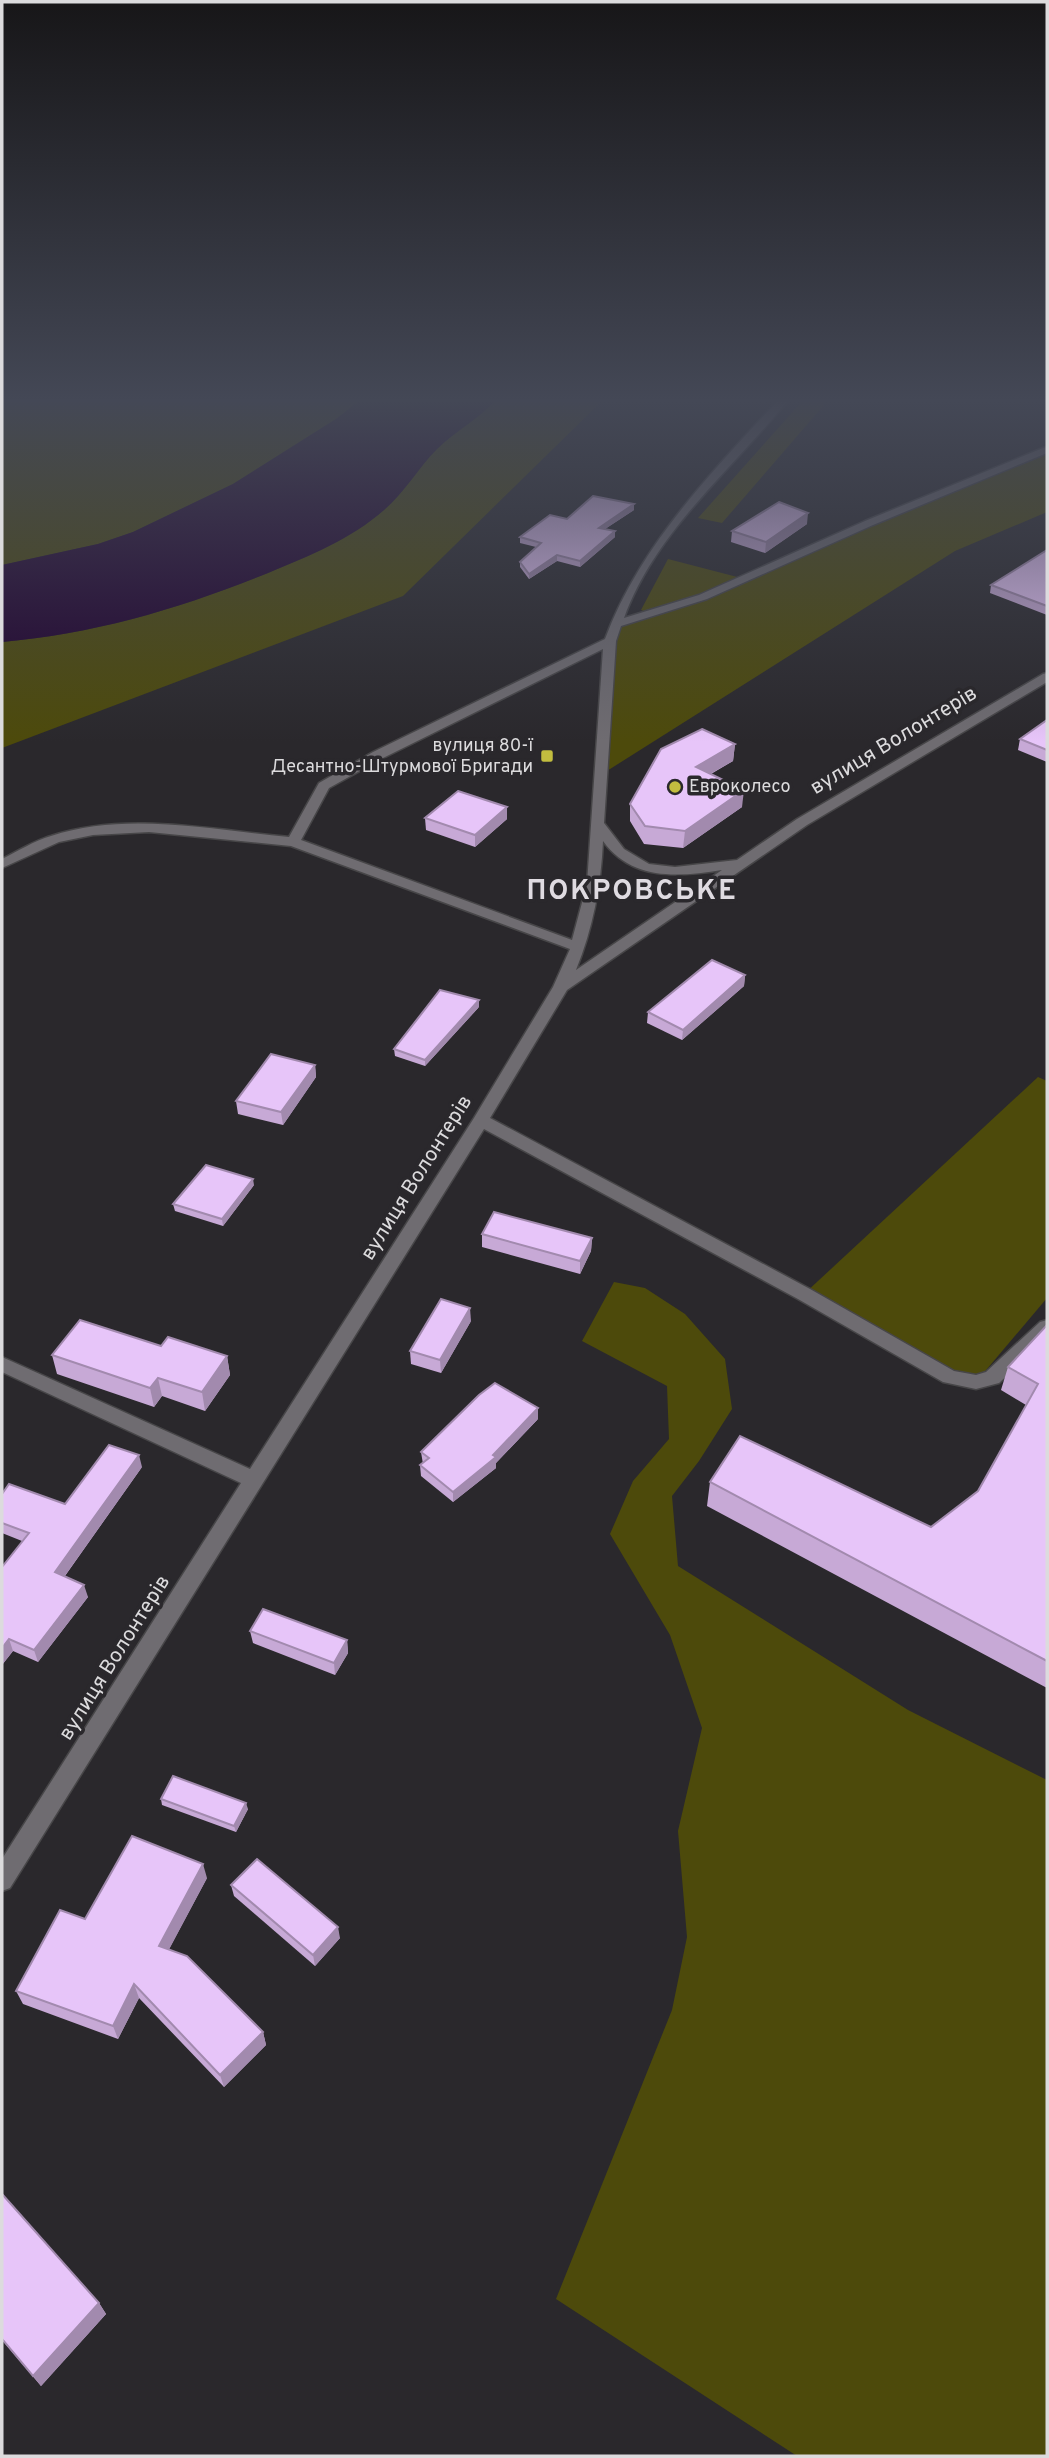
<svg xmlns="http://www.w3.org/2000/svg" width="1049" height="2458" viewBox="0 0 1049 2458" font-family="Overpass,sans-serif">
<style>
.green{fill:#4d4a0b}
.water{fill:#20002f}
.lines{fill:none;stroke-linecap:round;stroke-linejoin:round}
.minor-casing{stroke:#474648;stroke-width:3}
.minor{fill:#6f6c71;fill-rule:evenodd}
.wall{fill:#c7a9d6}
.shaded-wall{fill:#a28aae}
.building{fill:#e7c5f9;stroke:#a28aae;stroke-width:2}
.poi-dot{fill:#c2bd3f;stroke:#2a282c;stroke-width:2.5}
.labels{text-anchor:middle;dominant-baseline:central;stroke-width:7;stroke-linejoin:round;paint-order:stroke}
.far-poi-label{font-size:18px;fill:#dcdbdd;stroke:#2a282c;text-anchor:end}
.street-label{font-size:21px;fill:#dcdbdd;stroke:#2a282c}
.district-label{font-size:28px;font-weight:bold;letter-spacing:2px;fill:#dfdbe1;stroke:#2a282c}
</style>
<rect width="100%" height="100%" fill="#2a282c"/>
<g class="green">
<path d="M 2,398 L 363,398 L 336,419 L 233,484 L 133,532 L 98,544 L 2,565 Z"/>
<path d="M 497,398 L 605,398 L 403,596 L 2,748 L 2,642 C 95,634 182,608 268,573 C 309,556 351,539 384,510 C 405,492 418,468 437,449 C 456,430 480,419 497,398 Z"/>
<path d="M 805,398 L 830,398 L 722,523 L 698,518 Z"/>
<path d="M 1047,450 L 1047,512 L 955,551 L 599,776 L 615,624 L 653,615 L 641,610 L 668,559 L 745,579 L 879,519 Z"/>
<path d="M 1038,1077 L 1047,1081 L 1047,1298 L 976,1382 L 950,1377 L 804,1294 Z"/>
<path d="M 614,1282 L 645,1288 L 685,1314 L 725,1359 L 732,1409 L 699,1461 L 672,1496 L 678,1566 L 908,1710 L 1047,1780 L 1047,2456 L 797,2456 L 556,2299 L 672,2010 L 687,1937 L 678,1831 L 702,1728 L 670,1635 L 610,1534 L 633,1481 L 669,1439 L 667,1386 L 582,1341 Z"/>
</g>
<path class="water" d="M 363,398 L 497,398 C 480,419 456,430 437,449 C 418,468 405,492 384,510 C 351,539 309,556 268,573 C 182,608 95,634 2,642 L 2,565 L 98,544 L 133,532 L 233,484 L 336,419 Z"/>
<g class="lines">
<defs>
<path id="minor" d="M 780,398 L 790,398 C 733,469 656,530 624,618 L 699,595 L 865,521 L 1043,448 L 1047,447 L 1047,453 L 873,525 L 707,599 L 621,626 L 616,641 L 604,823 L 624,849 L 649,864 L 675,867 L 737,860 L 797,819 L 1043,674 L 1047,673 L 1047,682 L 807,825 L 567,990 L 490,1118 L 810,1289 L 954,1371 L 976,1375 L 986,1372 L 1040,1322 L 1047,1320 L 1047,1338 L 999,1383 L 976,1389 L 943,1382 L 798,1299 L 484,1129 L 10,1888 L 2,1891 L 2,1859 L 241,1483 L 2,1372 L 2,1357 L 250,1469 L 474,1118 L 553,987 L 570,949 L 291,846 L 149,832 L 93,835 L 59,842 L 2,868 L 2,859 C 18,851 34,841 51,836 C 126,811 212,830 289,837 L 319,783 L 373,752 L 605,639 C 640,545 712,472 780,398 ZM 603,649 L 587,884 L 572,940 L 301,840 L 329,788 L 383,758 ZM 603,841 C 632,881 678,877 722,870 L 576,970 C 593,928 601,886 603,841 Z"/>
</defs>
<use href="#minor" class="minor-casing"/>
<use href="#minor" class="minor"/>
</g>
<g class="wall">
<path d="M 634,510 L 605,529 L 615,537 L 580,567 L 557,561 L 529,579 L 520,567 L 520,562 L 536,547 L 520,543 L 520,537 L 567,519 Z"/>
<path d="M 807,524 L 765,553 L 731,542 L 732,531 Z"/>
<path d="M 1047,550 L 1047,615 L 990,593 L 991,585 Z"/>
<path d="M 1047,720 L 1047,762 L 1018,750 L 1020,739 Z"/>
<path d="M 735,744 L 733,761 L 711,774 L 742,807 L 683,848 L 644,844 L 630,821 L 630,804 Z"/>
<path d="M 507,807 L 507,819 L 475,847 L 426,830 L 425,818 Z"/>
<path d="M 745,975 L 744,986 L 682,1040 L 647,1023 L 648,1012 Z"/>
<path d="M 479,1007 L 425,1066 L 395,1056 L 394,1049 Z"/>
<path d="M 315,1065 L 316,1077 L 283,1125 L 238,1114 L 236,1101 Z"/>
<path d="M 254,1185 L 223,1226 L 175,1211 L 173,1204 Z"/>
<path d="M 482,1234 L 592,1238 L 591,1251 L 580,1274 L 482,1247 Z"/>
<path d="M 471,1321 L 441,1373 L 411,1364 L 410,1351 Z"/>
<path d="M 1047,1325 L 1047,1688 L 707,1506 L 710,1482 L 931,1527 L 978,1491 L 1026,1405 L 1001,1390 L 1008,1367 Z"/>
<path d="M 161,1346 L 227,1356 L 230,1375 L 205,1411 L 162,1396 L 154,1407 L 57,1374 L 52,1355 Z"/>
<path d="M 538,1419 L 496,1463 L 496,1468 L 453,1502 L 421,1476 L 420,1465 L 423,1464 L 421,1452 Z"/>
<path d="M 142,1467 L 65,1576 L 88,1597 L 38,1662 L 13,1651 L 2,1665 L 22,1541 L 2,1533 L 2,1494 L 65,1504 Z"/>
<path d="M 250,1631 L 347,1640 L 348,1653 L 335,1675 L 253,1643 Z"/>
<path d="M 161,1799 L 248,1809 L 236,1832 L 162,1805 Z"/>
<path d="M 207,1878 L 169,1949 L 263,2032 L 266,2045 L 224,2087 L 139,1998 L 118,2039 L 23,2004 L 16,1991 L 85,1919 Z"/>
<path d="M 231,1885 L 340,1938 L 315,1966 L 234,1896 Z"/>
<path d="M 2,2194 L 99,2303 L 106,2314 L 41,2386 L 2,2340 Z"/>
</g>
<g class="shaded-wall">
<path d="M 634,504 L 634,510 L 599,533 L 599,528 Z"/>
<path d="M 808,513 L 807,524 L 765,553 L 766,542 Z"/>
<path d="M 615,531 L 615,537 L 580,567 L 580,561 Z"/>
<path d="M 557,555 L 557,561 L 529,579 L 529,574 Z"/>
<path d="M 735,744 L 733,761 L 694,783 L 696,767 Z"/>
<path d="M 744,790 L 742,807 L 683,848 L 685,831 Z"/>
<path d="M 507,807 L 507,819 L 475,847 L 475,835 Z"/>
<path d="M 745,975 L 744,986 L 682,1040 L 683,1030 Z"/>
<path d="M 479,1000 L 479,1007 L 425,1066 L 425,1060 Z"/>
<path d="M 315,1065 L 316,1077 L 283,1125 L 281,1112 Z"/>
<path d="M 253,1179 L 254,1185 L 223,1226 L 222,1219 Z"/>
<path d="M 592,1238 L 591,1251 L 580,1274 L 580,1261 Z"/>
<path d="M 470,1308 L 471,1321 L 441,1373 L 440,1360 Z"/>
<path d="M 227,1356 L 230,1375 L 205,1411 L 202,1392 Z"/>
<path d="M 158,1378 L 162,1396 L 154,1407 L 150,1388 Z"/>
<path d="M 538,1408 L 538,1419 L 496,1463 L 496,1468 L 453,1502 L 453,1492 L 493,1455 Z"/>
<path d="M 139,1455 L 142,1467 L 59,1584 L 55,1572 Z"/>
<path d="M 84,1585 L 88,1597 L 38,1662 L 34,1650 Z"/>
<path d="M 9,1639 L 13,1651 L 2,1665 L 2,1648 Z"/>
<path d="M 347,1640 L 348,1653 L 335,1675 L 334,1663 Z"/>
<path d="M 246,1803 L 248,1809 L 236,1832 L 234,1826 Z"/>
<path d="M 203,1864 L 207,1878 L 164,1959 L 159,1946 Z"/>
<path d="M 338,1927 L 340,1938 L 315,1966 L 313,1955 Z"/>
<path d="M 134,1984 L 139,1998 L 118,2039 L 113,2026 Z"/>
<path d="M 263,2032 L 266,2045 L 224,2087 L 220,2075 Z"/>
<path d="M 99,2303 L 106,2314 L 41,2386 L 33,2376 Z"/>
</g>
<g class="building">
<path d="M 593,496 L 634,504 L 599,528 L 615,531 L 580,561 L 557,555 L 529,574 L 520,562 L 541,543 L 520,537 L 550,515 L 567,519 Z"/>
<path d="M 779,502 L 808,513 L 766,542 L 732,531 Z"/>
<path d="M 1047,550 L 1047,606 L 991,585 Z"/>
<path d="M 1047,720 L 1047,750 L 1020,739 Z"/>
<path d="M 702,729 L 735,744 L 696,767 L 744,790 L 685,831 L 645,826 L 630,804 L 661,749 Z"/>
<path d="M 458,791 L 507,807 L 475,835 L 425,818 Z"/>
<path d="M 712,960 L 745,975 L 683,1030 L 648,1012 Z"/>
<path d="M 440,990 L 479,1000 L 425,1060 L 394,1049 Z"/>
<path d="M 271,1054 L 315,1065 L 281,1112 L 236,1101 Z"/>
<path d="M 206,1165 L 253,1179 L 222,1219 L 173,1204 Z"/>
<path d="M 494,1212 L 592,1238 L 580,1261 L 482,1234 Z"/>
<path d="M 441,1299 L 470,1308 L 440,1360 L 410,1351 Z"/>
<path d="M 80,1320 L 161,1346 L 168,1337 L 227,1356 L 202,1392 L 158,1378 L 150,1388 L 52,1355 Z"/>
<path d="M 1047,1325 L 1047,1661 L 710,1482 L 740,1436 L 931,1527 L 978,1491 L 1038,1384 L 1008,1367 Z"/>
<path d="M 495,1383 L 538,1408 L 493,1455 L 496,1457 L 453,1492 L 420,1465 L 429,1458 L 421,1452 L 479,1395 Z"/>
<path d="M 109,1445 L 139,1455 L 55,1572 L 84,1585 L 34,1650 L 9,1639 L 2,1648 L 2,1567 L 29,1533 L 2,1523 L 2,1494 L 9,1484 L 65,1504 Z"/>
<path d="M 263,1609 L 347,1640 L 334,1663 L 250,1631 Z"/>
<path d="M 173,1776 L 246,1803 L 234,1826 L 161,1799 Z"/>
<path d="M 132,1836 L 203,1864 L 159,1946 L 187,1956 L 263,2032 L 220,2075 L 134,1984 L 113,2026 L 16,1991 L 60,1910 L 85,1919 Z"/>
<path d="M 257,1859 L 338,1927 L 313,1955 L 231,1885 Z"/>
<path d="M 2,2194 L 99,2303 L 33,2376 L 2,2339 Z"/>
</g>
<linearGradient id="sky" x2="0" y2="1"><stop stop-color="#171618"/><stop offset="0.54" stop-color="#444856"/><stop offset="1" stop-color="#444856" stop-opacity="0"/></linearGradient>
<rect width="1049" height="742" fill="url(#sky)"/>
<g class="poi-dot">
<rect x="540" y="749" width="14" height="14" rx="3.5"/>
<circle cx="675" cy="787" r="7"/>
</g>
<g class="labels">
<g class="far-poi-label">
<text x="533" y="746">вулиця 80-ї<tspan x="533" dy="21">Десантно-Штурмової Бригади</tspan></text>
<text x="689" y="787" text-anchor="start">Евроколесо</text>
</g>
<g class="street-label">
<text transform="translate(894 741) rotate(-31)">вулиця Волонтерів</text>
<text transform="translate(417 1178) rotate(-58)">вулиця Волонтерів</text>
<text transform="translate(115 1658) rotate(-58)">вулиця Волонтерів</text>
</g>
<g class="district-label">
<text x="632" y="892">ПОКРОВСЬКЕ</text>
</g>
</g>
<rect width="1049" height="2458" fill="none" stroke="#dcdbdd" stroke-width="7"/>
</svg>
